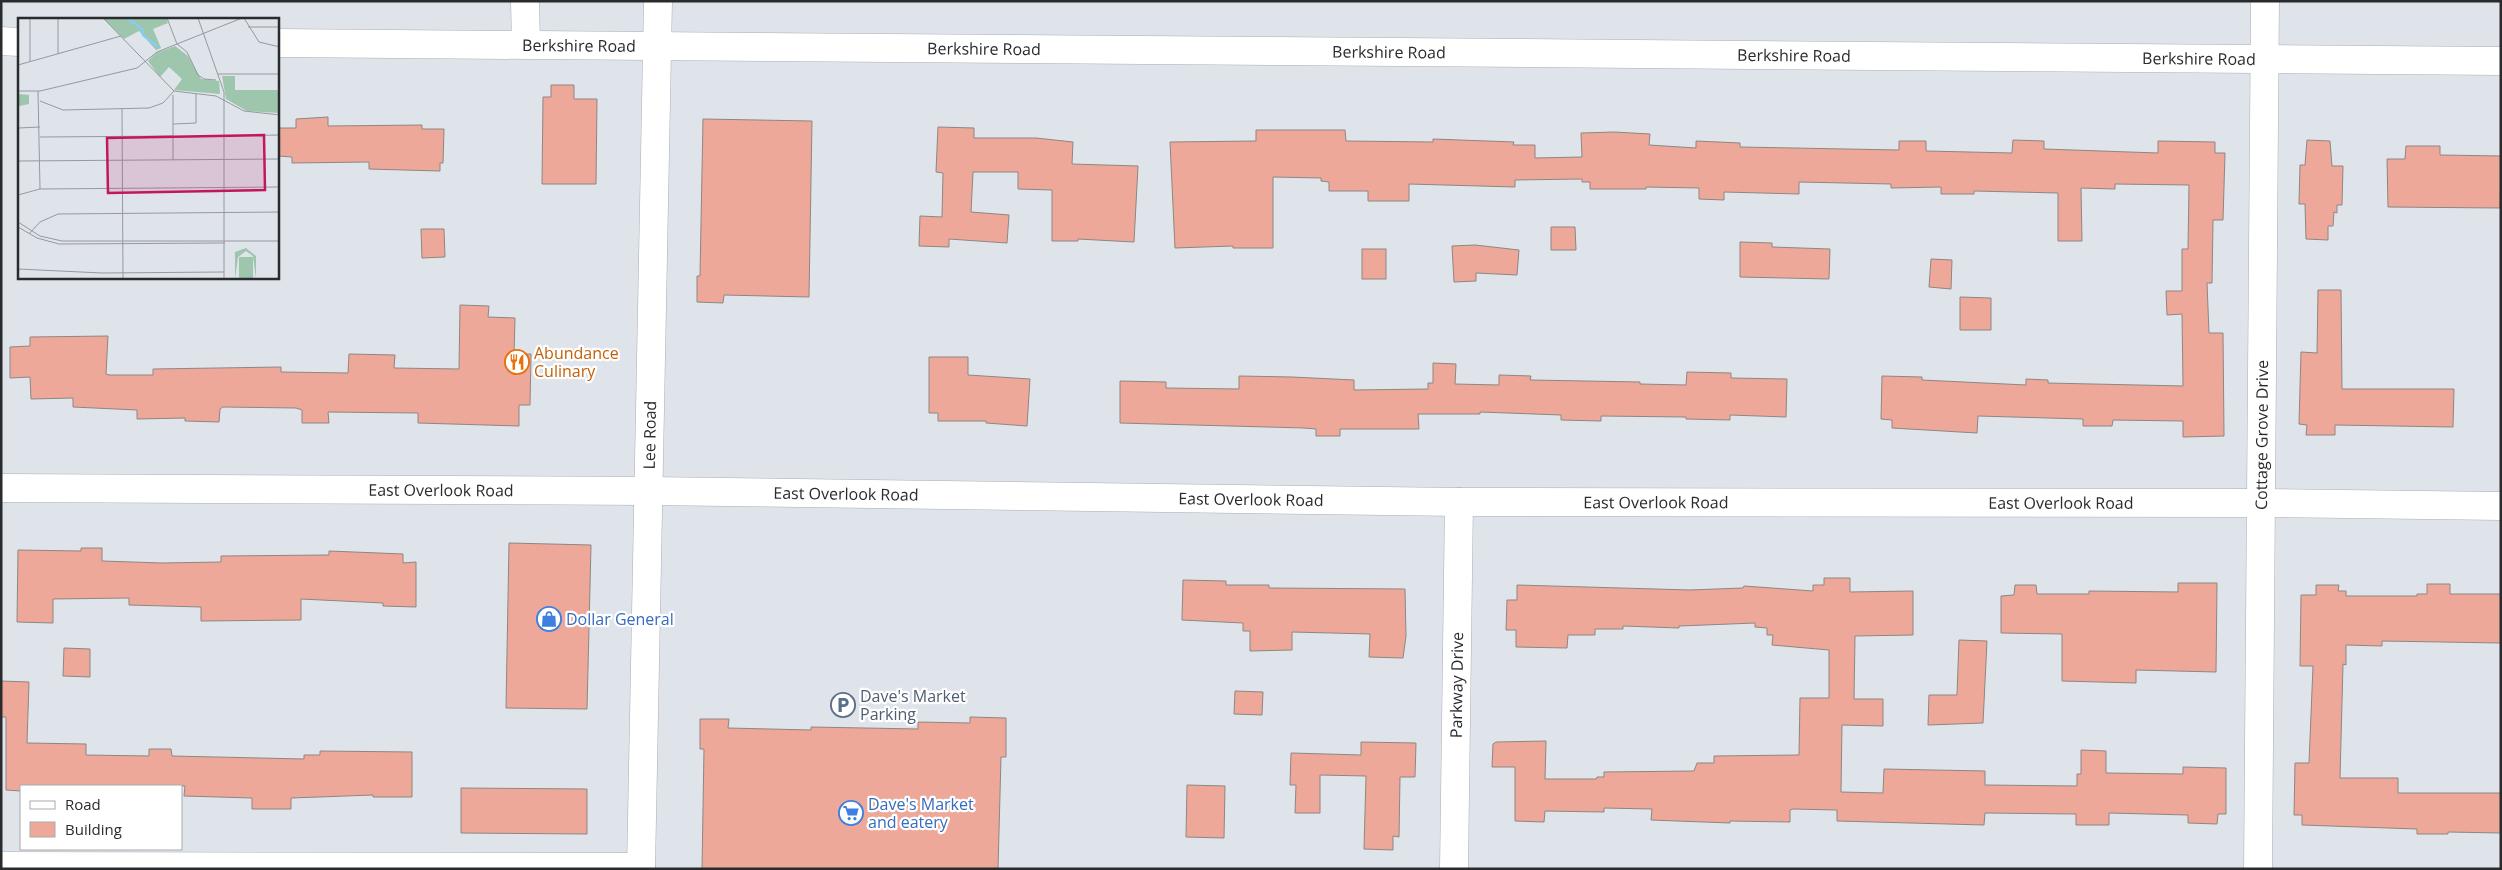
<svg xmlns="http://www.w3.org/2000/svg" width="2502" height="870" viewBox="0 0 2502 870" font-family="'Open Sans',sans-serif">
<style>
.building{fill:#eea899;stroke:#8e8684}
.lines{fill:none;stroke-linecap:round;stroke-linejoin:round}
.minor-casing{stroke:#a9aeb4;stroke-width:29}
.major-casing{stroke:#a9aeb4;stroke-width:29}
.minor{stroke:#fff;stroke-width:28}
.major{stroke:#fff;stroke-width:28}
.labels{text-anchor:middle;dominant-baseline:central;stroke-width:4.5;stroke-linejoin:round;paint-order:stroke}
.street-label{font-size:16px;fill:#292b2d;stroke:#fff}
.food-label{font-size:16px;fill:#c56008;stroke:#fff;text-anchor:start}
.shop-label{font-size:16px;fill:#366cbe;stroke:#fff;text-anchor:start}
.service-label{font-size:16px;fill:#4e5e75;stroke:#fff;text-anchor:start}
.inset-river{fill:none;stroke:#87cdf1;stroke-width:2.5}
.inset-road{fill:none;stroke:#96999e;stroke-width:1}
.view{fill:#c2185b;fill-opacity:0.15;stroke:#c2185b;stroke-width:2.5}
.inset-edge{fill:none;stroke:#292b2d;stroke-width:2.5}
</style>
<rect width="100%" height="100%" fill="#dfe3ea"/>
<g class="building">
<path d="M 551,85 L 574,85 L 574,99 L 597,99 L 596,184 L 542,184 L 543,97 L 551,97 Z"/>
<path d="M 328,117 L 328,126 L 422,125 L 422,129 L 444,129 L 443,163 L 440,163 L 440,171 L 369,169 L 369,162 L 292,163 L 292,157 L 278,156 L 278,128 L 296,128 L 296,119 Z"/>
<path d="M 703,119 L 812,121 L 809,297 L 724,295 L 723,303 L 697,302 L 697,276 L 700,276 Z"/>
<path d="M 938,127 L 974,128 L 974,138 L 1036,138 L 1073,142 L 1072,164 L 1138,166 L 1134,242 L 1078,239 L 1078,241 L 1052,241 L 1052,190 L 1018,189 L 1018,172 L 973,172 L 971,212 L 1009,215 L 1007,243 L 949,239 L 949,247 L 919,246 L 920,216 L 942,217 L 943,173 L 936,172 Z"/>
<path d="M 1256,130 L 1345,130 L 1346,141 L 1433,142 L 1433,139 L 1514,142 L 1513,145 L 1535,145 L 1535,158 L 1582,157 L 1581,133 L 1614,132 L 1650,134 L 1649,145 L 1696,148 L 1696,141 L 1740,143 L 1740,147 L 1899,150 L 1899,141 L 1926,141 L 1926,151 L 2012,153 L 2013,140 L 2044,141 L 2044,149 L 2158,153 L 2158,141 L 2215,142 L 2215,153 L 2225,153 L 2223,220 L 2213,220 L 2212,283 L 2207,283 L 2209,333 L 2223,333 L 2224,436 L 2183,437 L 2183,421 L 2113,420 L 2112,426 L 2083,426 L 2083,419 L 1978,416 L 1977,433 L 1892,428 L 1892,420 L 1881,419 L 1882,376 L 1922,377 L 1922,380 L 2026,385 L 2026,379 L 2048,380 L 2048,383 L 2183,386 L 2182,314 L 2167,315 L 2166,291 L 2182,291 L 2182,249 L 2188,249 L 2189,185 L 2115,184 L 2115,189 L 2081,188 L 2082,241 L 2058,241 L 2058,193 L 1974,191 L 1974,194 L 1941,194 L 1941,187 L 1891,188 L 1891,184 L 1799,182 L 1799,194 L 1724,192 L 1724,200 L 1699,199 L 1699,188 L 1646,187 L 1646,189 L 1590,189 L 1590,182 L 1582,182 L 1582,179 L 1515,180 L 1515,187 L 1409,184 L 1409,201 L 1368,201 L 1368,191 L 1329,191 L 1329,182 L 1321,181 L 1321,178 L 1273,177 L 1273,248 L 1233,248 L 1233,246 L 1175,248 L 1170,142 L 1256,141 Z"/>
<path d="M 2307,140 L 2330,141 L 2332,166 L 2343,166 L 2342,205 L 2337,205 L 2337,213 L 2334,212 L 2333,226 L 2328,226 L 2328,240 L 2306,239 L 2305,204 L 2299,204 L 2300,165 L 2305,165 Z"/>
<path d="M 2406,146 L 2440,146 L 2440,155 L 2501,156 L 2500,208 L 2388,207 L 2387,159 L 2405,159 Z"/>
<path d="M 1551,227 L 1575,227 L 1576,250 L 1551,250 Z"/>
<path d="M 421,229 L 444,229 L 445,257 L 422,258 Z"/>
<path d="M 1740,242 L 1772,243 L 1772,247 L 1830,249 L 1829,279 L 1740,277 Z"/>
<path d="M 1475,245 L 1519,250 L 1517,275 L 1476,273 L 1476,281 L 1454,282 L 1452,246 Z"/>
<rect x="1362" y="249" width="24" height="30"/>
<path d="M 1931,259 L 1952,260 L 1951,289 L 1929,287 Z"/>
<path d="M 2318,290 L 2341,290 L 2342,389 L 2454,389 L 2453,427 L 2335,425 L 2335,435 L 2306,435 L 2307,425 L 2299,424 L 2301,352 L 2317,353 Z"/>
<path d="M 1960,297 L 1991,298 L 1991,330 L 1960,330 Z"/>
<path d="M 460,305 L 489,306 L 488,317 L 515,318 L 514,354 L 531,354 L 530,405 L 519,405 L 519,426 L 418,423 L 418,413 L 328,412 L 329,423 L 302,423 L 302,410 L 296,408 L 223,407 L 220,409 L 219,422 L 185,421 L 185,418 L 137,419 L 137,410 L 73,407 L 73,398 L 31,399 L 30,377 L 10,378 L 10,347 L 30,346 L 30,337 L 108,336 L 106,374 L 109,375 L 153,375 L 153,369 L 281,367 L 281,372 L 348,373 L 349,354 L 395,355 L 394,368 L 459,369 Z"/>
<path d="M 929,357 L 968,357 L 968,375 L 1030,379 L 1027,426 L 986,423 L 986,421 L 938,421 L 938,413 L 929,413 Z"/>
<path d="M 1433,363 L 1456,364 L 1455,384 L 1499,385 L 1499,375 L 1531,376 L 1530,380 L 1640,382 L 1640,384 L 1686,385 L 1687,372 L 1731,373 L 1731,378 L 1787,379 L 1786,417 L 1730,415 L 1730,420 L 1686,419 L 1686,417 L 1601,416 L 1601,421 L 1561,420 L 1561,415 L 1480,412 L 1480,414 L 1418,414 L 1419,429 L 1340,429 L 1340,436 L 1316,436 L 1316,429 L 1304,428 L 1120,423 L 1120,381 L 1166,382 L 1166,388 L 1239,389 L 1239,376 L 1292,377 L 1354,380 L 1354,390 L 1428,389 L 1428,383 L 1433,383 Z"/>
<path d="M 509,543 L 591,545 L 587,709 L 506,708 Z"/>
<path d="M 81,548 L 102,548 L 102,561 L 162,563 L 221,562 L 221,556 L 329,555 L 329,551 L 403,554 L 403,563 L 416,562 L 416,607 L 383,606 L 383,603 L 301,599 L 301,620 L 201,621 L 201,607 L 129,605 L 129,598 L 53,599 L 53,623 L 17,622 L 18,550 L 81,551 Z"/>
<path d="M 1824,578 L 1850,578 L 1850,592 L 1913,591 L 1913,635 L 1855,636 L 1854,699 L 1883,699 L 1883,726 L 1842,725 L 1841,792 L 1883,793 L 1884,769 L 1985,771 L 1985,785 L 2077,786 L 2077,774 L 2081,774 L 2081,750 L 2106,751 L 2106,773 L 2183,774 L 2183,767 L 2226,768 L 2226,814 L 2218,814 L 2217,824 L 2188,823 L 2188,815 L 2109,813 L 2109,825 L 2076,825 L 2076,814 L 1985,813 L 1984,825 L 1837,821 L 1837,810 L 1793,809 L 1790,810 L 1790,822 L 1730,821 L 1730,823 L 1651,820 L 1652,809 L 1604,808 L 1604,812 L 1545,811 L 1544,822 L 1515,821 L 1515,767 L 1492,767 L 1493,744 L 1496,742 L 1546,741 L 1545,779 L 1596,779 L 1597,777 L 1604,777 L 1604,772 L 1694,771 L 1697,763 L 1714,763 L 1714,756 L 1799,755 L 1800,698 L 1829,698 L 1829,650 L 1772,645 L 1773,635 L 1767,635 L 1767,628 L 1755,627 L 1755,623 L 1679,626 L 1679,628 L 1623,626 L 1623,629 L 1595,629 L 1595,635 L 1568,635 L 1567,648 L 1516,647 L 1516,630 L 1506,630 L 1507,600 L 1517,600 L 1517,585 L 1690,590 L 1743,588 L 1744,586 L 1813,591 L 1813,585 L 1824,585 Z"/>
<path d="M 1183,580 L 1226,581 L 1226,585 L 1269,585 L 1269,588 L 1405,589 L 1406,636 L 1403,658 L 1369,657 L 1370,634 L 1292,632 L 1292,650 L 1250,651 L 1250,631 L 1243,631 L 1243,623 L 1182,620 Z"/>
<path d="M 2178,583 L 2217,583 L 2216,672 L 2136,670 L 2136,683 L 2062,681 L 2062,634 L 2001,633 L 2001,596 L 2014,595 L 2015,585 L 2036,585 L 2037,594 L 2089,594 L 2089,591 L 2178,592 Z"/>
<path d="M 2427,584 L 2450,584 L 2450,594 L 2501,594 L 2501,643 L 2382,641 L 2382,646 L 2346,645 L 2346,665 L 2343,664 L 2340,778 L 2398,778 L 2398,793 L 2501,793 L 2501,833 L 2448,832 L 2448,834 L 2417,834 L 2417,829 L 2302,825 L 2302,815 L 2294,815 L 2295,763 L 2309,763 L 2313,666 L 2300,666 L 2301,595 L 2316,595 L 2316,585 L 2339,585 L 2338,591 L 2346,591 L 2346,596 L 2417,596 L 2417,594 L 2427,594 Z"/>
<path d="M 1959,640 L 1987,641 L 1983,723 L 1928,725 L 1929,695 L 1957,695 Z"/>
<path d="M 64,648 L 90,649 L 90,677 L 63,676 Z"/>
<path d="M 1,681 L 29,682 L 27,743 L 86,744 L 86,755 L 149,756 L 149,749 L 171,749 L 172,756 L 304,759 L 304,755 L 320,755 L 320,751 L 412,752 L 412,797 L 373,797 L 373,795 L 291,798 L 291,809 L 252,809 L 252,798 L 184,796 L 185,786 L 21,786 L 21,791 L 6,790 L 6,717 L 1,717 Z"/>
<path d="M 1235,691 L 1263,692 L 1262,715 L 1234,714 Z"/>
<path d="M 970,717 L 1006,718 L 1006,757 L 1001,757 L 998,869 L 702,869 L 704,749 L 700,749 L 700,719 L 729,719 L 728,728 L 811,730 L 811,727 L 918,729 L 918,722 L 970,723 Z"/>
<path d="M 1361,742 L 1416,743 L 1415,777 L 1400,777 L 1399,837 L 1393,836 L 1393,850 L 1364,849 L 1366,776 L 1320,775 L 1320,813 L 1295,813 L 1296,785 L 1290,785 L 1291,753 L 1361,755 Z"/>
<path d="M 1187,785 L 1225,786 L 1224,838 L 1186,837 Z"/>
<path d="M 461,788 L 587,789 L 587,834 L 461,833 Z"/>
</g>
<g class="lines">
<defs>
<g id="minor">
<path d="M 525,1 L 526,44"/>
<path d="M 1,41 L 19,42"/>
<path id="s1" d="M 278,43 L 2501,61"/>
<path id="s2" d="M 1,488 L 649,491 L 1459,502 L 2262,503 L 2501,506"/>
<path d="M 1,866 L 641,867"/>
<path id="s3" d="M 1454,869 L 1459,502"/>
<path id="s4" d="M 2258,869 L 2265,1"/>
</g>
<g id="major">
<path id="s5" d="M 641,869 L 658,1"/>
</g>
</defs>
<use href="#minor" class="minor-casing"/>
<use href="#major" class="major-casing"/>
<use href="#minor" class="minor"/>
<use href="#major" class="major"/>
</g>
<defs>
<symbol id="restaurant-ring" viewBox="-11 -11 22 22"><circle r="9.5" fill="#fff" stroke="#e8710a" stroke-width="1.5"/><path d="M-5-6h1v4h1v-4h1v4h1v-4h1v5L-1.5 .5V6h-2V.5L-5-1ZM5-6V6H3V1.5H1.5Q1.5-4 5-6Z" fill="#e8710a"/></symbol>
<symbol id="shop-ring" viewBox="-11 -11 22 22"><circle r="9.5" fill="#fff" stroke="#3f7fe0" stroke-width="1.5"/><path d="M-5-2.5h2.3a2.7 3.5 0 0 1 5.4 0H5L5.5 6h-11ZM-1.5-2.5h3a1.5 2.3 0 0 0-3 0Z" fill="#3f7fe0"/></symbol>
<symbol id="parking-ring" viewBox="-11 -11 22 22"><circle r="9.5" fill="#fff" stroke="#5c6f8a" stroke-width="1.5"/><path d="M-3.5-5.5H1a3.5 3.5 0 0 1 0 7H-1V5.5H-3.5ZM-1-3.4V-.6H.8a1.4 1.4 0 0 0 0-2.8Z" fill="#5c6f8a"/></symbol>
<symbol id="supermarket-ring" viewBox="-11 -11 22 22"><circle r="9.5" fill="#fff" stroke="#3f7fe0" stroke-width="1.5"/><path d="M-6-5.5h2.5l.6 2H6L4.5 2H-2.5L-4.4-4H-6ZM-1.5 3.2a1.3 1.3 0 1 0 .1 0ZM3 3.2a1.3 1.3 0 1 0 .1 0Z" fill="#3f7fe0"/></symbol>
</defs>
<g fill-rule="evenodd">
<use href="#restaurant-ring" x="503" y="348" width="28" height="28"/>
<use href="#shop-ring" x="535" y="605" width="28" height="28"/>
<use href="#parking-ring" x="829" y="691" width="28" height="28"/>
<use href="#supermarket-ring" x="837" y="799" width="28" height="28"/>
</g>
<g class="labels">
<g class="street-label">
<text stroke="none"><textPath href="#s1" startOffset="301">Berkshire Road</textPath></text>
<text stroke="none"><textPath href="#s1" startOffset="706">Berkshire Road</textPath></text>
<text stroke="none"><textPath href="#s1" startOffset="1111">Berkshire Road</textPath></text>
<text stroke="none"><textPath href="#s1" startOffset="1516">Berkshire Road</textPath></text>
<text stroke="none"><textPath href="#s1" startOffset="1921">Berkshire Road</textPath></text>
<text stroke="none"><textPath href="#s5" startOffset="434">Lee Road</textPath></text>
<text stroke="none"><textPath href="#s4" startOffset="434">Cottage Grove Drive</textPath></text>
<text stroke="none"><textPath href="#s2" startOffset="440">East Overlook Road</textPath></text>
<text stroke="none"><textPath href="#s2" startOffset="845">East Overlook Road</textPath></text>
<text stroke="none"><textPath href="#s2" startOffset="1250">East Overlook Road</textPath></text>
<text stroke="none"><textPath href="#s2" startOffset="1655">East Overlook Road</textPath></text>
<text stroke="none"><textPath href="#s2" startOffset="2060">East Overlook Road</textPath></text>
<text stroke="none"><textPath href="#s3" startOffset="184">Parkway Drive</textPath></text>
</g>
<g class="food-label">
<text x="534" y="353">Abundance<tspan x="534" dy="18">Culinary</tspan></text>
</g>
<g class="shop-label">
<text x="566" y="619">Dollar General</text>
<text x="868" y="804">Dave's Market<tspan x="868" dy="18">and eatery</tspan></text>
</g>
<g class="service-label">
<text x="860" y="696">Dave's Market<tspan x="860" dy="18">Parking</tspan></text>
</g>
</g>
<g transform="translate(18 18)">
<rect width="261" height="261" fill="#dfe3ea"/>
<path d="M 85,0 L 148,0 L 150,5 L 135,11 L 143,30 L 138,32 L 121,13 L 106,21 ZM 157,28 L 170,38 L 183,61 L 201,63 L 202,76 L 156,72 L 164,61 L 151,49 L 142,59 L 130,43 L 138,35 ZM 204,58 L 217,58 L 217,72 L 260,72 L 261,95 L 229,93 L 208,81 ZM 0,76 L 11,77 L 11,86 L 1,88 L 0,94 ZM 228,230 L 238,238 L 238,261 L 235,238 L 228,233 L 220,239 L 217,261 L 217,234 ZM 221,239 L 235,239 L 235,261 L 221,261 Z" fill="#9dc6ac"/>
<path class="inset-river" d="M 109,0 L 124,11 L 125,17 L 140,29"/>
<path class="inset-road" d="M 12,0 L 12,44M 40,0 L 40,36M 85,0 L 156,73 L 198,78 L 226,93 L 262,97M 149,0 L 159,26 L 169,34 L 180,57 L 186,61 L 198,62M 180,0 L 206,74 L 206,261M 226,0 L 241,24 L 262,29M 230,9 L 262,9M 0,47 L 103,18M 200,56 L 262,56M 0,73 L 22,73 L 119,50 L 139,34 L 224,0M 20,73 L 22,171M 22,83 L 45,92 L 131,90 L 145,85 L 156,73M 104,91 L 105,261M 155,106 L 178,105 L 178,75M 0,110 L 22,109M 206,118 L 262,117M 22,119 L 155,118M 155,142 L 155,77M 0,143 L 262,141M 0,177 L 22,171 L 262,169M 0,204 L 22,218 L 44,223 L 262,223M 0,209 L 19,220 L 41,226 L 207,225M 11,216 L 22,204 L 40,196 L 262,194M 0,251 L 84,255 L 206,254"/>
<path class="view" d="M 246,117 L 247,172 L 90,175 L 89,120 Z"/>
<rect width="261" height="261" class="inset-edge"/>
</g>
<rect width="2502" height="870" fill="none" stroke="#292b2d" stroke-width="5"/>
<rect x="20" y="785" width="162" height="65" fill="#ffffff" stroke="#a9aaab"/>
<rect x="30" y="801" width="25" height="8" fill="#ffffff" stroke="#a9aaab"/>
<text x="65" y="810" font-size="15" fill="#292b2d">Road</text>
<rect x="30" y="822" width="25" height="15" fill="#eea899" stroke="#a9aaab"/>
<text x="65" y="835" font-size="15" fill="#292b2d">Building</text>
</svg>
